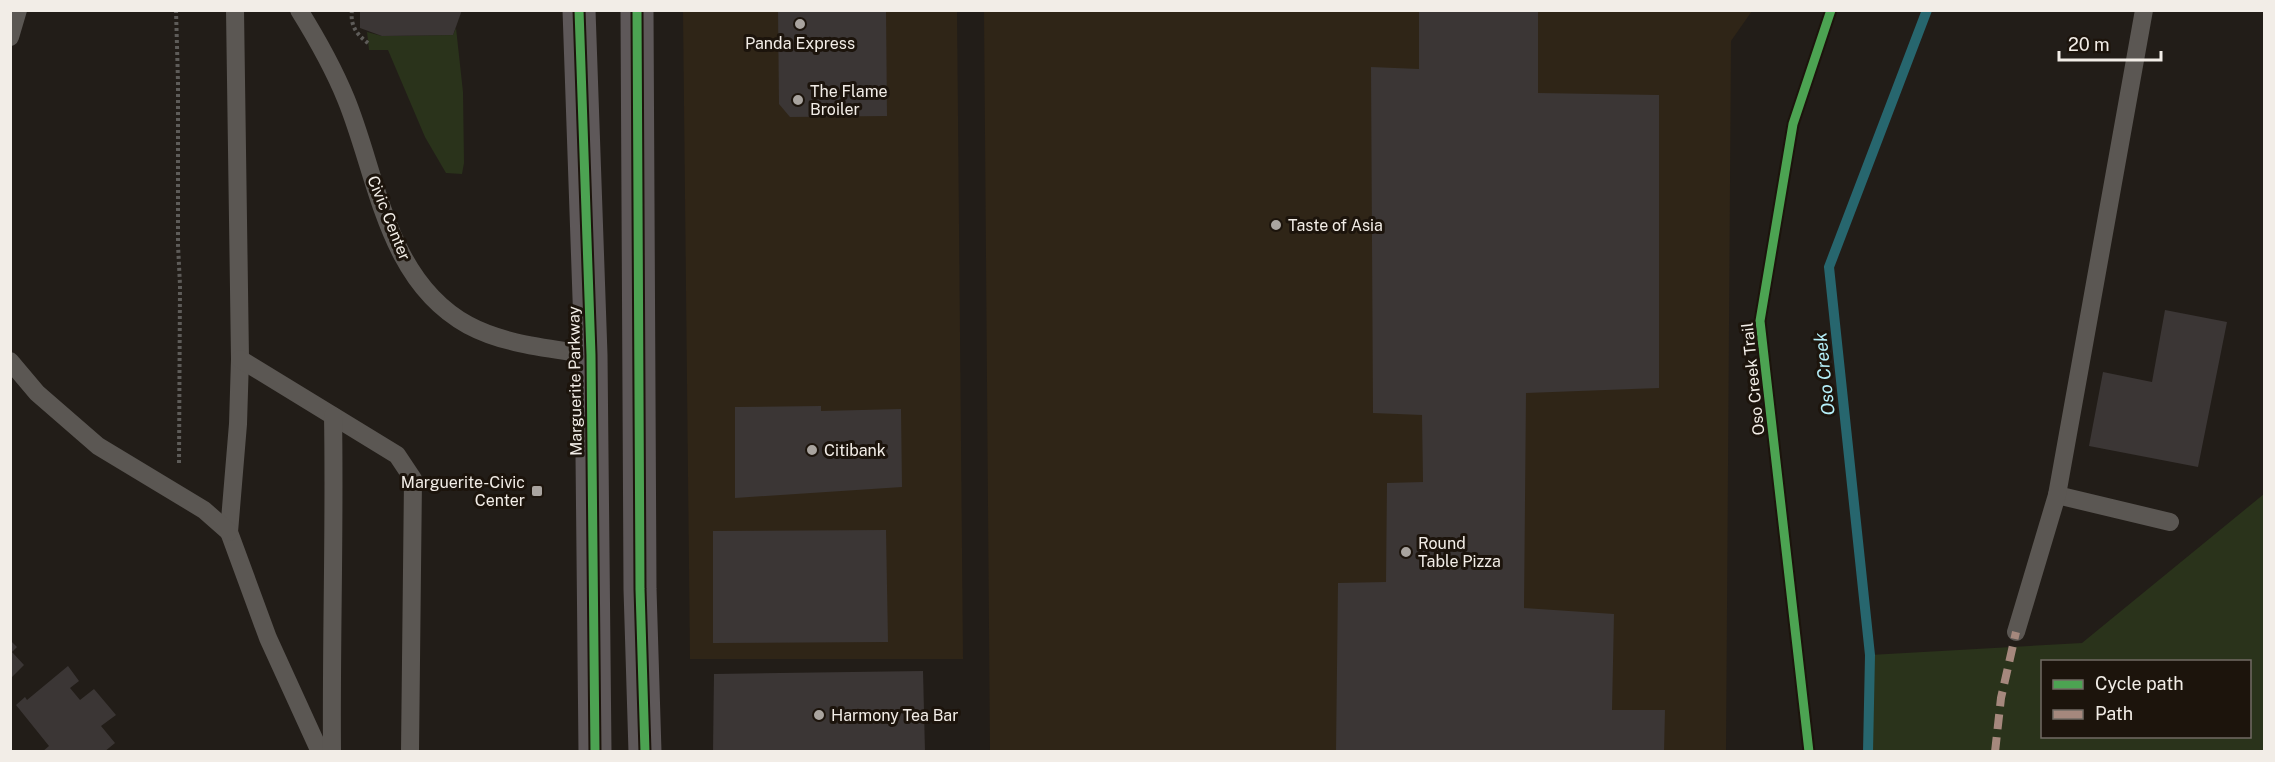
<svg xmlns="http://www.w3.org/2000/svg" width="2275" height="762" viewBox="0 0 2275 762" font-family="'Public Sans',sans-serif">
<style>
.built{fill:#2f2517}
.green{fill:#2a331b;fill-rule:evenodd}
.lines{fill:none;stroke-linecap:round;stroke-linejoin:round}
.stream{stroke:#27666e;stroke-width:10}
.building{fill:#3b3635}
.path{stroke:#5e5c59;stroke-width:4;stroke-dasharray:3 3;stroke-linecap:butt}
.lane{stroke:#5b5753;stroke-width:18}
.primary{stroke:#5e5859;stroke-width:33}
.quiet{stroke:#a5887d;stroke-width:8;stroke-dasharray:15 8;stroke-linecap:butt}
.cycleway-casing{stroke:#1c140c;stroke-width:13}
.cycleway{stroke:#4ca352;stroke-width:9}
.poi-dot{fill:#a9a49f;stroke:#1c140c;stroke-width:2}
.labels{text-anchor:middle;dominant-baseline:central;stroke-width:6;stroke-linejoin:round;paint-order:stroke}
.poi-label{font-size:16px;fill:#f2ede7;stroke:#1c140c;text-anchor:start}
.street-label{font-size:16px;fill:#f2ede7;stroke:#1c140c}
.water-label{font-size:18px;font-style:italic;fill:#b5eff9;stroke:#1c140c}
</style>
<rect width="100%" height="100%" fill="#221d18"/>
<g class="built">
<path d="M 683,11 L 957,11 L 963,659 L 690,659 Z"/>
<path d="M 984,11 L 1752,11 L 1731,41 L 1726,751 L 990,751 Z"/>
</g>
<g class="green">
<path d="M 456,28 L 463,92 L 464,163 L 462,174 L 446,173 L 425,137 L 388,50 L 369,50 L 367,32 L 382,36 L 453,35 Z"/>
<path d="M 2264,494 L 2264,751 L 1868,751 L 1870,655 L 2082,643 ZM 2042,662 L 2250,662 L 2250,736 L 2042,736 Z"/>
</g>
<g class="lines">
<path class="stream" d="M 1868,752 L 1870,655 L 1829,267 L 1927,10"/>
</g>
<g class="building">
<path d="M 360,10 L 462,10 L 453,35 L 382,36 L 360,28 Z"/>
<path d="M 778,10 L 886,10 L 887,116 L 790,117 L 779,104 Z"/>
<path d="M 1419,10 L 1538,10 L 1538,93 L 1659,95 L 1659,388 L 1526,393 L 1524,608 L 1614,614 L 1612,710 L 1665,710 L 1664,752 L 1336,752 L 1338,583 L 1386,582 L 1387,483 L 1423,482 L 1422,415 L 1373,413 L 1371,67 L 1419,69 Z"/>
<path d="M 2165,310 L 2227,322 L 2198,467 L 2089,446 L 2103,372 L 2152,382 Z"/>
<path d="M 821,406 L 821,411 L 901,409 L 902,487 L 735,498 L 735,407 Z"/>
<path d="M 886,530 L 888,642 L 713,643 L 713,531 Z"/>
<path d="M 10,640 L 17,647 L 12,652 L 24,665 L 10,679 Z"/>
<path d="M 68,666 L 79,681 L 70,688 L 80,700 L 94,689 L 116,715 L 101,726 L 115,743 L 104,752 L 42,752 L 49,746 L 16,705 L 25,697 L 27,700 Z"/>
<path d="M 923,671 L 925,752 L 713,752 L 714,674 Z"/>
</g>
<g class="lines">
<g class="path">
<path d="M 176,10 L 178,82 L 178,245 L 180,285 L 179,463"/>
<path d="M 352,10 C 350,25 356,34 368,43"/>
</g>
<g class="lane">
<path d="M 235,10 L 240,359 L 238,424 L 229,532 L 268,638 L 320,752"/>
<path d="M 299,10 C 317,39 333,67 346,99 C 378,177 386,280 468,325 C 505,345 550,348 591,355"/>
<path d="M 10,37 L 18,10"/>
<path d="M 240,359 L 397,455 L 413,479 L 410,752"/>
<path d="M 10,361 L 37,393 L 98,446 L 204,510 L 229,532"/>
<path d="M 2057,495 L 2170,522"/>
<path d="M 2016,632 L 2057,495 L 2144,10"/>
<path d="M 332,752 C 331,640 335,528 333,416"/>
</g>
<g class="primary">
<path d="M 579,10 L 591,355 L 595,752"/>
<path d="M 637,10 L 640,589 L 645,752"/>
</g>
<path class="quiet" d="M 1995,752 L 2001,698 L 2016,632"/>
<defs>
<g id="cycleway">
<path d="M 579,10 L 591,355 L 595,752"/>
<path d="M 637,10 L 640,589 L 645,752"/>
<path d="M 1809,752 L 1760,321 L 1793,124 L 1831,10"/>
</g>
</defs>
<use href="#cycleway" class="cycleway-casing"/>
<use href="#cycleway" class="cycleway"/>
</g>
<g class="poi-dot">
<circle cx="800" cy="24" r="6"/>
<circle cx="798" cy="100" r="6"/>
<circle cx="1276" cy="225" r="6"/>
<circle cx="812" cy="450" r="6"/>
<rect x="531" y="485" width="12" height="12" rx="3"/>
<circle cx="1406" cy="552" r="6"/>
<circle cx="819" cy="715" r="6"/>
</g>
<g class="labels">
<g class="poi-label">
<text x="800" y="43" text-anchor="middle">Panda Express</text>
<text x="810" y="91">The Flame<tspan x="810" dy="18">Broiler</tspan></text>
<text x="1288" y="225">Taste of Asia</text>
<text x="824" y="450">Citibank</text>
<text x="525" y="482" text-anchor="end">Marguerite-Civic<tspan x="525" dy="18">Center</tspan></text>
<text x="1418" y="543">Round<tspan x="1418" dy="18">Table Pizza</tspan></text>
<text x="831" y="715">Harmony Tea Bar</text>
</g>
<g class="street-label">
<text transform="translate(389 218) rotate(68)">Civic Center</text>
<text transform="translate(1753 379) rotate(-96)">Oso Creek Trail</text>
<text transform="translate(575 381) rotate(-91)">Marguerite Parkway</text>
</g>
<g class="water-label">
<text transform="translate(1824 374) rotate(-96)">Oso Creek</text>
</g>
</g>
<rect width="2275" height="762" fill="none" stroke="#f2ede7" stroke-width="24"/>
<rect x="2041" y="660" width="210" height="78" fill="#1c140c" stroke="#726b64" stroke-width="1.5"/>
<rect x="2053" y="680" width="30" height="9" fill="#4ca352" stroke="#726b64" stroke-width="1.5"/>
<text x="2095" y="690" font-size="18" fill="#f2ede7">Cycle path</text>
<rect x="2053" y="710" width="30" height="9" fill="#a5887d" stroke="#726b64" stroke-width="1.5"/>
<text x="2095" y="720" font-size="18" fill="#f2ede7">Path</text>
<path d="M2059 51v9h102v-9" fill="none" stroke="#f2ede7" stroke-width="3"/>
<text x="2068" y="51" font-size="18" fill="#f2ede7" stroke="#1c140c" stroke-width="4.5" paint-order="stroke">20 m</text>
</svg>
